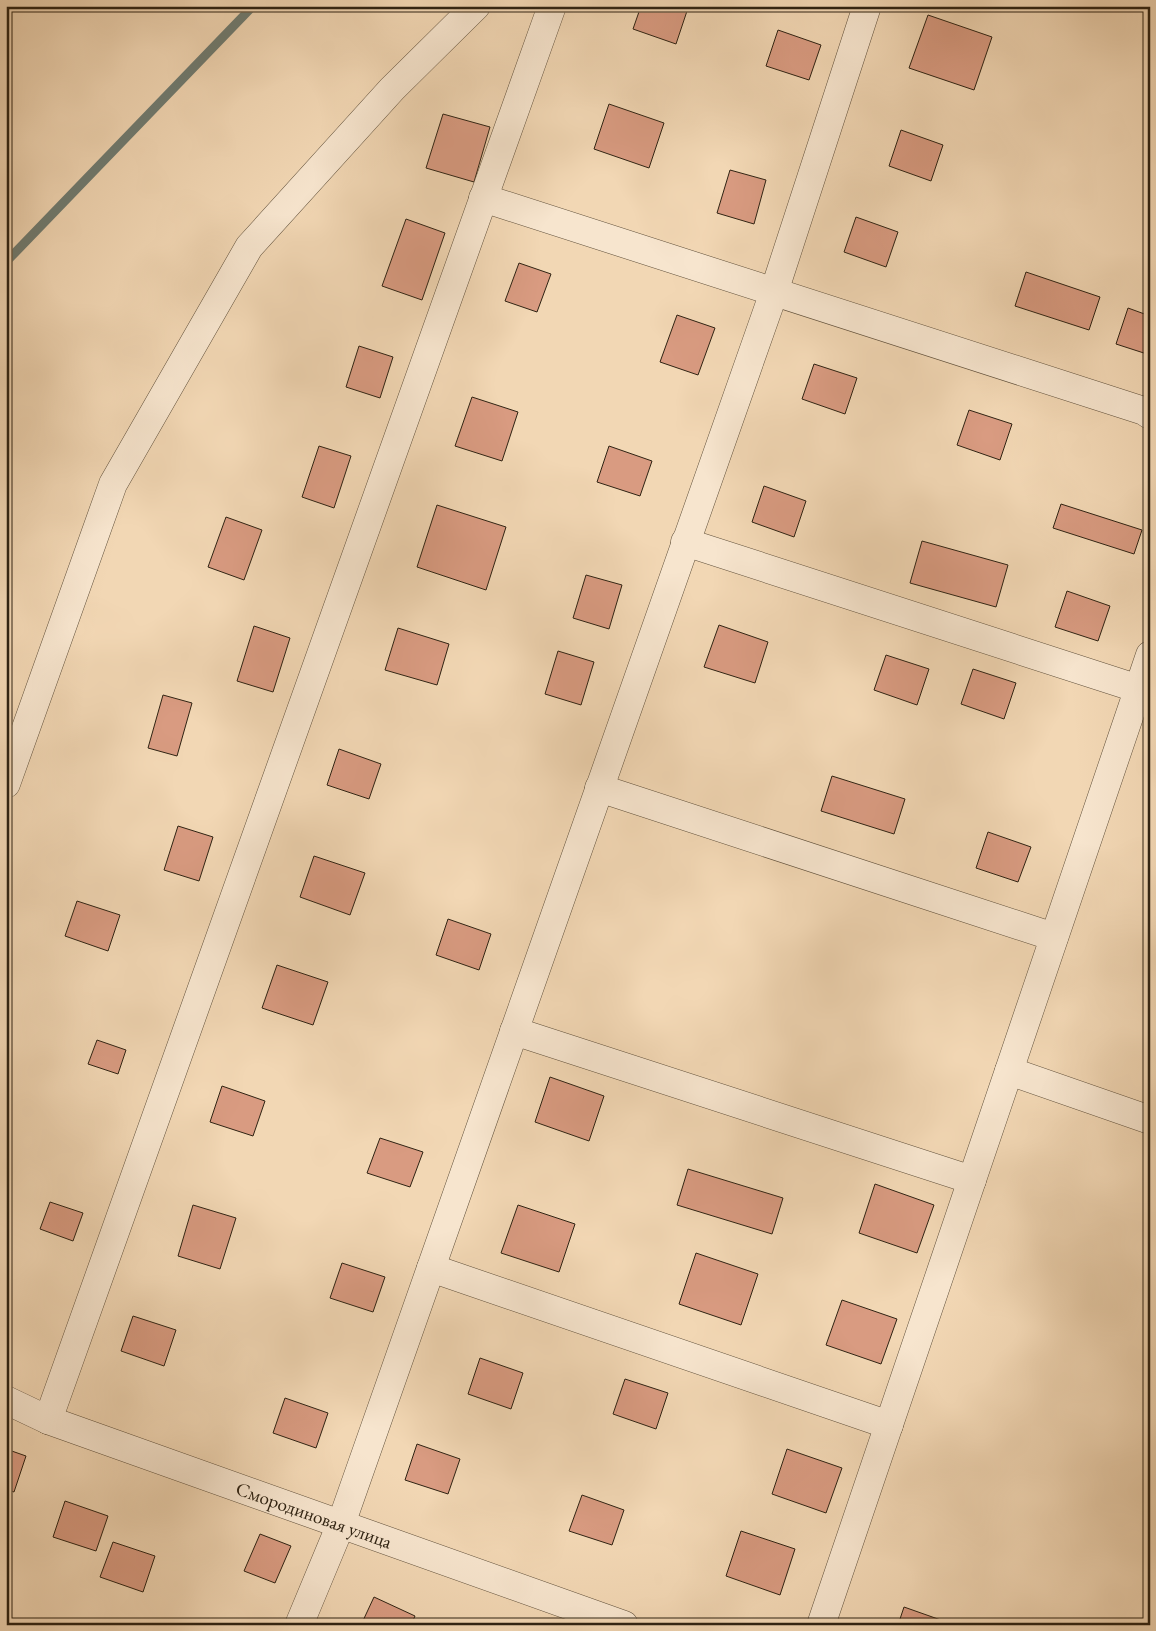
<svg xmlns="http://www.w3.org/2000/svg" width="1156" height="1631" viewBox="0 0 1156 1631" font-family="'EB Garamond',serif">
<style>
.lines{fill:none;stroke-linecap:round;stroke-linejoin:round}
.stream{stroke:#707c72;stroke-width:9}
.building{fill:#d99b81;stroke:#2f2313}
.minor-casing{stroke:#60503b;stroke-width:29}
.minor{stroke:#f7e5ce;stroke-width:28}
.labels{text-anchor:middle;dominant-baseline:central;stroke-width:4;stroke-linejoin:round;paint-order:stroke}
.street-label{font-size:19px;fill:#2f2313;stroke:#f7e5ce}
</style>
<rect width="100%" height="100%" fill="#f2d7b4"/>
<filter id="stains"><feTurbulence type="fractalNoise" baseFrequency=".004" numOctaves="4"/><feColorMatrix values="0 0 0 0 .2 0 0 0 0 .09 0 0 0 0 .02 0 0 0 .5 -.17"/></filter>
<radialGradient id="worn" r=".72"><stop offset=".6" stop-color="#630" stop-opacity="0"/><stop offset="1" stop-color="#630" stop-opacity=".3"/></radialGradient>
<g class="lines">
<path class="stream" d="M 6,262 L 253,6"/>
</g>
<g class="building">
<path d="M 641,6 L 683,6 L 688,8 L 676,44 L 633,29 Z"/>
<path d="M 928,15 L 992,37 L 974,90 L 909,68 Z"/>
<path d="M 778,30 L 821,45 L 809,80 L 766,66 Z"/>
<path d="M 609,104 L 664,123 L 649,168 L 594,149 Z"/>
<path d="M 443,114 L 490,127 L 474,182 L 426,168 Z"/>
<path d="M 901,130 L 943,145 L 931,181 L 889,166 Z"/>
<path d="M 730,170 L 766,180 L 754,224 L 717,213 Z"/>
<path d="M 856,217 L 898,232 L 886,267 L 844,252 Z"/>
<path d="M 406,219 L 445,233 L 422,300 L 382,286 Z"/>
<path d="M 519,263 L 551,274 L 537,312 L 505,301 Z"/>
<path d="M 1026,272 L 1100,297 L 1089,330 L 1015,306 Z"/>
<path d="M 1128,308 L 1150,316 L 1150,355 L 1116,344 Z"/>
<path d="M 677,315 L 715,328 L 698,375 L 660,362 Z"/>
<path d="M 359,346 L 393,357 L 380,398 L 346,387 Z"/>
<path d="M 814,364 L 857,378 L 845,414 L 802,399 Z"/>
<path d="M 472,397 L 518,412 L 502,461 L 455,446 Z"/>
<path d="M 969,410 L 1012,424 L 1000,460 L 957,445 Z"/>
<path d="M 319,446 L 351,456 L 334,508 L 302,497 Z"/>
<path d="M 609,446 L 652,461 L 640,496 L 597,482 Z"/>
<path d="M 764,486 L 806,501 L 794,537 L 752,522 Z"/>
<path d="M 1061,504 L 1142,530 L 1134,554 L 1053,528 Z"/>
<path d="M 437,505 L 506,527 L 486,590 L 417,567 Z"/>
<path d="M 226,517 L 262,530 L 244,580 L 208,567 Z"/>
<path d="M 922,541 L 1008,565 L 996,607 L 910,583 Z"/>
<path d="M 586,575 L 622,585 L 609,629 L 573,618 Z"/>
<path d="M 1067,591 L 1110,606 L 1098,641 L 1055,627 Z"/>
<path d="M 719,625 L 768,642 L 755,683 L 704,667 Z"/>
<path d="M 254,626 L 290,638 L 273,692 L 237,681 Z"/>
<path d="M 398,628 L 449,644 L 437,685 L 385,670 Z"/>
<path d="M 558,651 L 594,662 L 581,705 L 545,694 Z"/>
<path d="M 886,655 L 929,669 L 917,705 L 874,690 Z"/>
<path d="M 973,669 L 1016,683 L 1004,719 L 961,704 Z"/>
<path d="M 163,695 L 192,703 L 177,756 L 148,748 Z"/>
<path d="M 339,749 L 381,764 L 369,799 L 327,785 Z"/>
<path d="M 832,776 L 905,799 L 894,834 L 821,811 Z"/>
<path d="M 178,826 L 213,837 L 199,881 L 164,870 Z"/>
<path d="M 988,832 L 1031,847 L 1018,882 L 976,868 Z"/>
<path d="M 314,856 L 365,873 L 350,915 L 300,897 Z"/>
<path d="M 77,901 L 120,915 L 108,951 L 65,936 Z"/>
<path d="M 448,919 L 491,934 L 479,970 L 436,955 Z"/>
<path d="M 277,965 L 328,982 L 313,1025 L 262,1008 Z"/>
<path d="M 97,1040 L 126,1050 L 118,1074 L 88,1064 Z"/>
<path d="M 550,1077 L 604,1096 L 589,1141 L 535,1122 Z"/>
<path d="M 222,1086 L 265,1101 L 253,1136 L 210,1122 Z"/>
<path d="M 380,1138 L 423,1152 L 410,1187 L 367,1173 Z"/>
<path d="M 688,1169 L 783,1198 L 772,1234 L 677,1205 Z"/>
<path d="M 875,1184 L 934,1205 L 917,1253 L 859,1233 Z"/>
<path d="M 50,1202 L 83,1213 L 73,1241 L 40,1229 Z"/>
<path d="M 193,1205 L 236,1218 L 220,1269 L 178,1256 Z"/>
<path d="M 518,1205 L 575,1224 L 559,1272 L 501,1253 Z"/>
<path d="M 696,1253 L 758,1274 L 741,1325 L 679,1304 Z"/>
<path d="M 342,1263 L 385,1277 L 373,1312 L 330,1298 Z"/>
<path d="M 842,1300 L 897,1319 L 881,1364 L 826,1345 Z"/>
<path d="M 133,1316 L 176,1330 L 164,1366 L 121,1351 Z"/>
<path d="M 480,1358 L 523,1373 L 511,1409 L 468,1394 Z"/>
<path d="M 625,1379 L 668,1393 L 656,1429 L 613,1414 Z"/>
<path d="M 285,1398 L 328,1413 L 316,1448 L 273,1433 Z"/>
<path d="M 417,1444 L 460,1459 L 448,1494 L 405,1480 Z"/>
<path d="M 6,1449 L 26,1456 L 14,1492 L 6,1489 Z"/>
<path d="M 787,1449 L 842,1468 L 826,1513 L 772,1494 Z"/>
<path d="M 582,1495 L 624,1510 L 612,1545 L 569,1531 Z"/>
<path d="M 65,1501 L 108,1516 L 96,1551 L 53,1537 Z"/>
<path d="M 741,1531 L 795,1549 L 780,1595 L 726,1576 Z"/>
<path d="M 260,1534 L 291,1546 L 275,1583 L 244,1571 Z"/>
<path d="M 113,1542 L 155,1556 L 143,1592 L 100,1577 Z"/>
<path d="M 374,1597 L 415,1616 L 411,1625 L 361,1625 Z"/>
<path d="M 904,1607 L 955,1625 L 898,1625 Z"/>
</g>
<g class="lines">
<defs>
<g id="minor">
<path d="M 483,198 L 1144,411 L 1150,415"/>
<path d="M 685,542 L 1139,689"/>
<path d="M 6,784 L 113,484 L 249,247 L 392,89 L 476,6"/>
<path d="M 599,788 L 1054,937"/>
<path d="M 514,1031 L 972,1180"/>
<path d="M 1009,1071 L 1150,1120"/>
<path d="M 431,1268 L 889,1425"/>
<path id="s1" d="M 6,1400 L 48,1420 L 624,1625"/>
<path d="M 48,1420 L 552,6"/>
<path d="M 299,1625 L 341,1524 L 774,292 L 867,6"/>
<path d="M 821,1625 L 1150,655"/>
</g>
</defs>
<use href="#minor" class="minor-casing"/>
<use href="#minor" class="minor"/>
</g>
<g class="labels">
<g class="street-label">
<text stroke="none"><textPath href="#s1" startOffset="329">Смородиновая улица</textPath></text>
</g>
</g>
<rect width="1156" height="1631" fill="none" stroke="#f2d7b4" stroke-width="25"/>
<rect x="8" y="8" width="1141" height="1616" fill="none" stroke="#2f2313" stroke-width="2.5"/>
<rect x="12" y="12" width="1131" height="1606" fill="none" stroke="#2f2313"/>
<rect width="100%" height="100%" filter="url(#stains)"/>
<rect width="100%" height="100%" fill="url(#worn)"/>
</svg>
